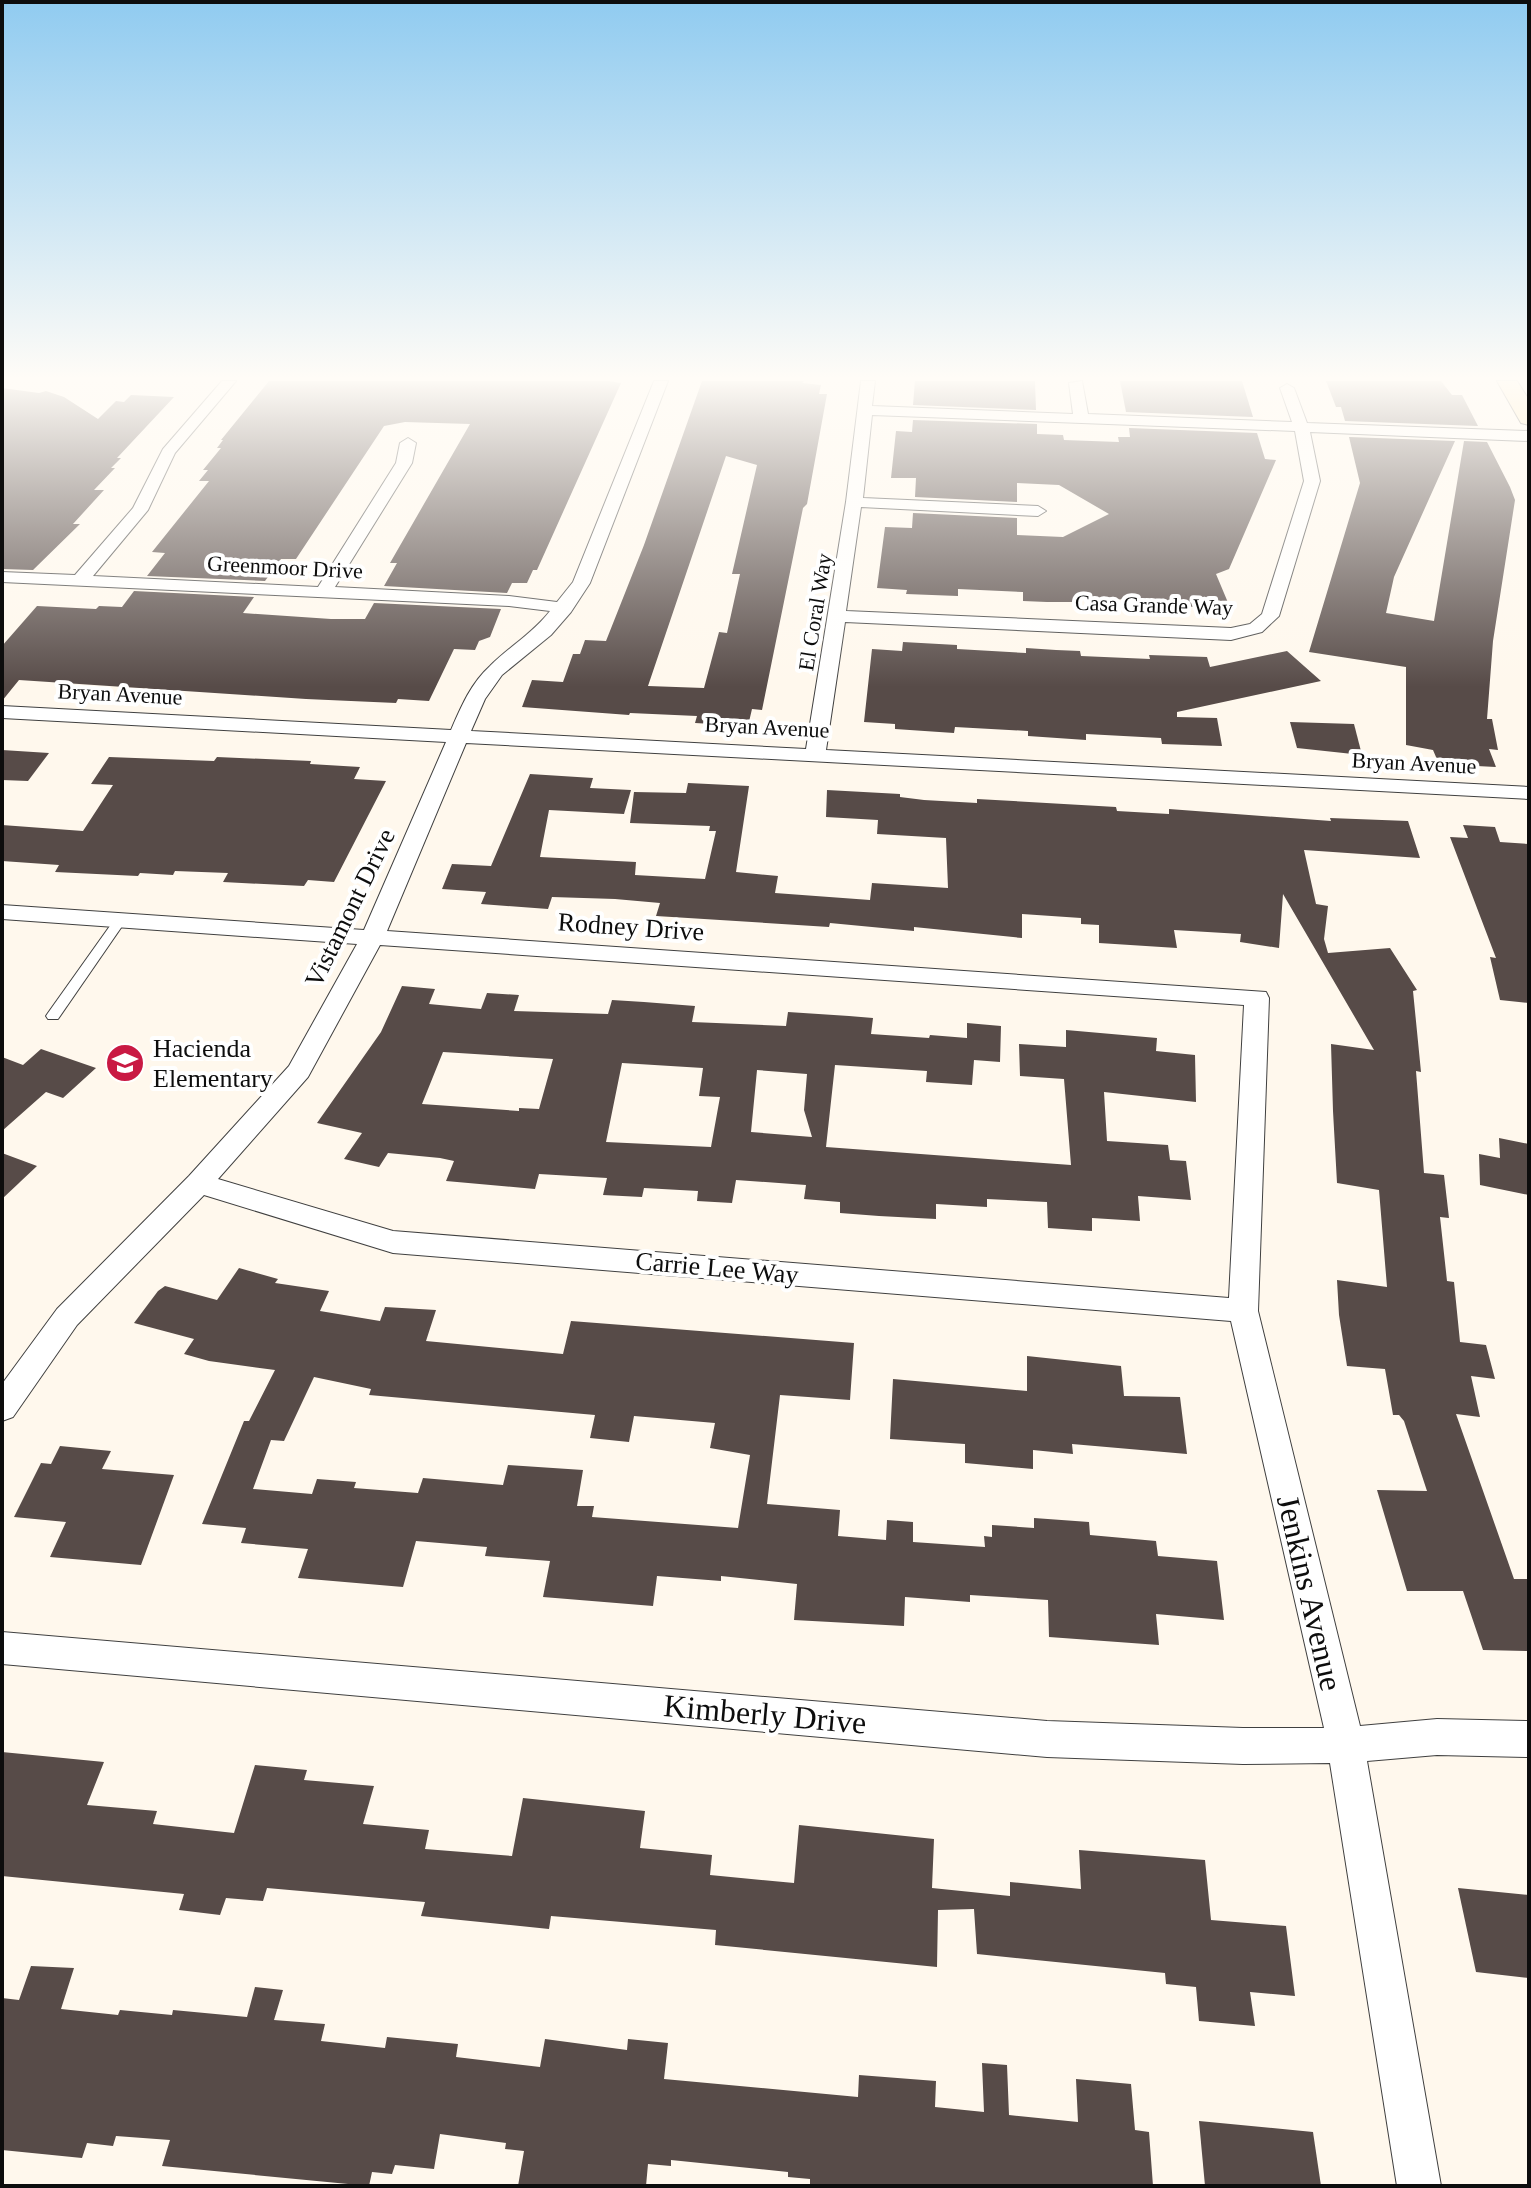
<svg xmlns="http://www.w3.org/2000/svg" width="1531" height="2188" viewBox="0 0 1531 2188" font-family="Georgia,serif">
<style>
.building{fill:#574b48;fill-rule:evenodd}
.lines{fill:none;stroke-linecap:round;stroke-linejoin:round}
.lane-casing{stroke:#404040;stroke-width:2}
.street-casing{stroke:#404040;stroke-width:2}
.secondary-casing{stroke:#2f2f2f;stroke-width:2}
.lane{fill:#fff;fill-rule:evenodd}
.street{fill:#fff;fill-rule:evenodd}
.secondary{fill:#ffe5a8;fill-rule:evenodd}
.labels{text-anchor:middle;dominant-baseline:central;stroke-width:8;stroke-linejoin:round;paint-order:stroke}
.far-street-label{font-size:22px;fill:#0d0d0d;stroke:#fff}
.street-label{font-size:26px;fill:#0d0d0d;stroke:#fff}
.poi-label{font-size:26px;fill:#0d0d0d;stroke:#fff;text-anchor:start}
.near-street-label{font-size:32px;fill:#0d0d0d;stroke:#fff}
</style>
<rect width="100%" height="100%" fill="#fff8ed"/>
<g class="building">
<path d="M 269,381 L 609,381 L 621,383 L 537,570 L 533,570 L 527,583 L 512,583 L 507,593 L 384,586 L 397,563 L 390,563 L 470,424 L 405,422 L 384,426 L 296,559 L 281,559 L 265,581 L 147,576 L 165,553 L 152,552 L 209,481 L 199,481 L 208,470 L 203,470 L 221,448 L 217,448 L 223,440 L 221,440 Z"/>
<path d="M 702,381 L 804,381 L 802,383 L 821,385 L 819,394 L 827,394 L 807,504 L 803,508 L 762,710 L 752,709 L 748,726 L 695,723 L 697,716 L 630,713 L 629,715 L 522,707 L 532,680 L 563,682 L 573,654 L 580,654 L 585,640 L 606,641 L 644,545 ZM 726,456 L 757,465 L 732,574 L 740,574 L 727,633 L 719,632 L 704,688 L 648,686 Z"/>
<path d="M 915,381 L 1035,381 L 1036,410 L 913,405 Z"/>
<path d="M 1120,381 L 1242,381 L 1253,417 L 1126,412 Z"/>
<path d="M 1326,381 L 1441,381 L 1452,395 L 1462,395 L 1478,426 L 1345,421 L 1341,407 L 1336,407 Z"/>
<path d="M 2,388 L 39,393 L 46,391 L 64,397 L 98,419 L 116,401 L 124,402 L 131,395 L 174,397 L 117,458 L 121,458 L 111,468 L 115,468 L 94,490 L 104,490 L 73,524 L 80,524 L 33,570 L 2,569 Z"/>
<path d="M 913,420 L 1037,424 L 1037,434 L 1063,435 L 1064,440 L 1119,442 L 1118,437 L 1130,437 L 1129,428 L 1257,433 L 1265,459 L 1276,460 L 1229,569 L 1216,574 L 1229,605 L 1196,603 L 1197,607 L 1143,605 L 1142,600 L 1076,598 L 1076,602 L 1047,602 L 1023,601 L 1023,592 L 958,589 L 958,596 L 906,594 L 907,590 L 877,588 L 885,527 L 912,528 L 913,513 L 1017,518 L 1017,535 L 1063,537 L 1109,514 L 1059,485 L 1017,483 L 1017,502 L 915,497 L 916,478 L 891,478 L 896,431 L 912,432 Z"/>
<path d="M 1349,437 L 1455,441 L 1394,577 L 1386,613 L 1434,621 L 1464,441 L 1487,442 L 1510,487 L 1515,500 L 1493,641 L 1487,719 L 1492,719 L 1498,750 L 1489,749 L 1496,767 L 1439,764 L 1433,750 L 1406,745 L 1406,667 L 1309,652 L 1360,483 Z"/>
<path d="M 134,591 L 254,597 L 243,613 L 331,619 L 365,619 L 374,603 L 501,609 L 490,637 L 479,641 L 475,650 L 454,649 L 429,701 L 398,699 L 396,703 L 306,699 L 19,680 L 2,701 L 2,646 L 37,606 L 96,609 L 99,606 L 122,607 Z"/>
<path d="M 903,642 L 957,645 L 957,649 L 1026,653 L 1026,648 L 1056,650 L 1080,651 L 1081,656 L 1150,659 L 1149,655 L 1207,657 L 1210,667 L 1287,651 L 1321,681 L 1177,712 L 1177,717 L 1217,718 L 1222,746 L 1162,744 L 1161,738 L 1086,734 L 1086,740 L 1028,736 L 1028,731 L 955,727 L 954,733 L 895,729 L 895,724 L 864,722 L 872,649 L 902,651 Z"/>
<path d="M 1290,722 L 1354,724 L 1362,755 L 1297,748 Z"/>
<path d="M 2,750 L 49,753 L 28,781 L 2,780 Z"/>
<path d="M 109,757 L 214,761 L 217,757 L 311,761 L 310,764 L 360,767 L 354,779 L 386,781 L 334,882 L 308,880 L 304,886 L 223,882 L 228,873 L 175,871 L 173,875 L 140,873 L 138,876 L 55,872 L 59,865 L 2,861 L 2,825 L 83,831 L 113,785 L 91,784 Z"/>
<path d="M 530,774 L 593,778 L 590,788 L 631,790 L 624,814 L 549,810 L 540,857 L 636,862 L 635,875 L 705,879 L 716,831 L 709,831 L 710,826 L 630,823 L 634,792 L 686,793 L 688,783 L 749,786 L 736,872 L 778,876 L 775,893 L 870,900 L 872,883 L 948,888 L 946,838 L 877,834 L 878,820 L 826,817 L 827,790 L 900,794 L 900,797 L 924,800 L 977,803 L 977,799 L 1116,807 L 1117,811 L 1169,814 L 1169,809 L 1331,821 L 1330,818 L 1408,821 L 1420,858 L 1304,850 L 1316,904 L 1328,906 L 1324,939 L 1328,953 L 1390,948 L 1417,990 L 1413,991 L 1421,1072 L 1416,1071 L 1424,1173 L 1444,1175 L 1449,1218 L 1440,1217 L 1447,1281 L 1454,1282 L 1460,1342 L 1486,1345 L 1495,1379 L 1471,1376 L 1480,1417 L 1456,1414 L 1514,1579 L 1529,1579 L 1529,1651 L 1483,1650 L 1463,1591 L 1407,1591 L 1377,1490 L 1427,1491 L 1404,1421 L 1399,1415 L 1393,1415 L 1385,1369 L 1347,1366 L 1339,1315 L 1337,1280 L 1387,1287 L 1379,1190 L 1337,1183 L 1333,1111 L 1331,1044 L 1374,1050 L 1283,894 L 1279,948 L 1240,942 L 1241,934 L 1174,930 L 1177,948 L 1099,943 L 1099,925 L 1081,924 L 1081,918 L 1022,914 L 1022,938 L 914,927 L 914,931 L 830,923 L 829,927 L 656,916 L 660,903 L 615,899 L 552,897 L 548,909 L 481,904 L 486,892 L 442,889 L 452,864 L 491,866 Z"/>
<path d="M 1463,825 L 1495,827 L 1500,842 L 1529,844 L 1529,1003 L 1500,1000 L 1490,957 L 1496,958 L 1450,837 L 1468,838 Z"/>
<path d="M 402,986 L 435,989 L 429,1004 L 481,1009 L 487,993 L 519,995 L 514,1011 L 608,1014 L 612,1000 L 644,1002 L 695,1006 L 692,1022 L 786,1026 L 788,1012 L 849,1016 L 873,1018 L 871,1034 L 929,1038 L 930,1035 L 967,1038 L 967,1023 L 1001,1026 L 1000,1062 L 974,1060 L 972,1085 L 926,1082 L 927,1071 L 835,1065 L 826,1147 L 988,1159 L 1071,1165 L 1064,1079 L 1020,1076 L 1019,1044 L 1066,1047 L 1066,1030 L 1157,1038 L 1156,1051 L 1195,1055 L 1196,1102 L 1104,1092 L 1107,1141 L 1168,1145 L 1170,1160 L 1186,1161 L 1191,1200 L 1138,1196 L 1140,1221 L 1092,1218 L 1092,1231 L 1048,1228 L 1047,1202 L 987,1199 L 987,1207 L 936,1204 L 936,1219 L 879,1216 L 840,1213 L 840,1202 L 804,1199 L 806,1185 L 736,1180 L 732,1203 L 697,1201 L 698,1191 L 644,1188 L 642,1197 L 603,1195 L 607,1178 L 539,1174 L 535,1189 L 446,1181 L 454,1161 L 440,1158 L 388,1153 L 379,1167 L 344,1159 L 362,1133 L 317,1123 L 381,1032 ZM 443,1052 L 553,1059 L 539,1109 L 519,1108 L 519,1111 L 422,1104 ZM 622,1063 L 703,1068 L 699,1096 L 720,1097 L 711,1147 L 606,1142 ZM 757,1070 L 807,1074 L 804,1110 L 812,1137 L 751,1132 Z"/>
<path d="M 41,1049 L 96,1068 L 63,1098 L 46,1092 L 2,1131 L 2,1057 L 23,1065 Z"/>
<path d="M 1499,1138 L 1529,1144 L 1529,1195 L 1480,1185 L 1479,1154 L 1500,1158 Z"/>
<path d="M 2,1153 L 37,1166 L 2,1199 Z"/>
<path d="M 239,1268 L 278,1279 L 275,1283 L 329,1291 L 320,1311 L 380,1321 L 385,1307 L 436,1310 L 426,1341 L 563,1354 L 571,1321 L 854,1343 L 850,1400 L 780,1395 L 767,1504 L 840,1510 L 838,1536 L 886,1540 L 887,1520 L 913,1522 L 913,1542 L 985,1547 L 984,1536 L 992,1537 L 992,1525 L 1034,1528 L 1034,1518 L 1089,1522 L 1090,1535 L 1156,1541 L 1158,1556 L 1217,1561 L 1224,1620 L 1156,1614 L 1159,1645 L 1049,1637 L 1048,1600 L 970,1595 L 970,1602 L 905,1597 L 904,1626 L 794,1620 L 797,1584 L 721,1576 L 721,1581 L 657,1576 L 653,1606 L 543,1597 L 550,1561 L 485,1556 L 487,1547 L 416,1541 L 403,1587 L 298,1578 L 308,1549 L 241,1543 L 246,1528 L 202,1524 L 244,1421 L 249,1421 L 275,1370 L 209,1361 L 184,1354 L 194,1339 L 134,1323 L 158,1291 L 165,1286 L 217,1300 ZM 314,1377 L 371,1389 L 369,1395 L 595,1415 L 590,1438 L 629,1442 L 634,1416 L 715,1423 L 710,1448 L 750,1455 L 738,1528 L 592,1517 L 594,1506 L 577,1506 L 583,1470 L 508,1465 L 503,1485 L 423,1478 L 418,1493 L 354,1488 L 356,1482 L 317,1479 L 312,1494 L 253,1489 L 271,1440 L 284,1441 Z"/>
<path d="M 1027,1356 L 1121,1366 L 1124,1396 L 1180,1397 L 1187,1454 L 1072,1444 L 1073,1454 L 1033,1450 L 1033,1469 L 965,1463 L 965,1444 L 890,1439 L 893,1379 L 1027,1391 Z"/>
<path d="M 60,1446 L 111,1451 L 102,1469 L 174,1475 L 141,1565 L 50,1557 L 66,1522 L 14,1517 L 41,1463 L 51,1464 Z"/>
<path d="M 2,1752 L 104,1762 L 87,1805 L 157,1811 L 153,1824 L 234,1833 L 255,1765 L 307,1770 L 304,1780 L 374,1786 L 363,1824 L 429,1830 L 425,1849 L 512,1856 L 523,1798 L 645,1811 L 640,1848 L 712,1855 L 710,1875 L 794,1883 L 799,1825 L 934,1839 L 932,1888 L 1010,1896 L 1010,1882 L 1081,1889 L 1079,1850 L 1205,1860 L 1211,1920 L 1286,1926 L 1295,1996 L 1250,1992 L 1255,2026 L 1199,2021 L 1196,1987 L 1166,1984 L 1165,1973 L 977,1954 L 974,1909 L 938,1910 L 937,1967 L 715,1945 L 716,1930 L 551,1916 L 549,1929 L 421,1916 L 425,1902 L 267,1888 L 263,1901 L 226,1898 L 220,1915 L 179,1910 L 184,1894 L 2,1876 Z"/>
<path d="M 1458,1888 L 1529,1895 L 1529,1978 L 1476,1972 Z"/>
<path d="M 31,1966 L 74,1968 L 61,2009 L 118,2015 L 120,2010 L 172,2015 L 173,2010 L 247,2017 L 255,1987 L 283,1990 L 274,2020 L 325,2024 L 321,2041 L 385,2048 L 387,2037 L 458,2044 L 456,2057 L 540,2067 L 545,2039 L 627,2050 L 628,2039 L 668,2043 L 664,2079 L 858,2097 L 859,2075 L 936,2081 L 935,2107 L 984,2112 L 982,2063 L 1007,2065 L 1009,2115 L 1078,2122 L 1076,2079 L 1131,2084 L 1135,2130 L 1149,2132 L 1153,2186 L 810,2186 L 810,2179 L 788,2177 L 788,2172 L 671,2160 L 671,2166 L 648,2164 L 646,2186 L 518,2186 L 524,2151 L 505,2149 L 506,2143 L 440,2134 L 434,2169 L 395,2165 L 392,2174 L 372,2172 L 369,2186 L 162,2166 L 170,2140 L 116,2136 L 113,2146 L 87,2143 L 82,2158 L 2,2150 L 2,1998 L 19,2000 Z"/>
<path d="M 1199,2121 L 1313,2132 L 1321,2186 L 1205,2186 Z"/>
</g>
<g class="lines">
<defs>
<path id="lane" d="M 121,915 L 127,919 L 58,1019 L 48,1019 L 46,1016 L 48,1013 L 117,916 Z"/>
<path id="street" d="M 222,381 L 236,381 L 175,453 L 148,510 L 93,576 L 318,587 L 396,463 L 400,443 L 408,438 L 416,443 L 412,463 L 335,587 L 509,596 L 557,602 L 573,582 L 654,381 L 668,381 L 590,583 L 571,612 L 551,635 L 502,675 L 485,699 L 471,731 L 806,749 L 846,502 L 861,381 L 875,381 L 872,406 L 1073,414 L 1069,383 L 1082,381 L 1088,414 L 1292,422 L 1280,388 L 1287,384 L 1294,388 L 1307,423 L 1529,431 L 1529,441 L 1310,432 L 1320,481 L 1279,616 L 1262,632 L 1231,640 L 845,622 L 826,750 L 1529,787 L 1529,799 L 466,743 L 387,931 L 1266,992 L 1269,998 L 1258,1311 L 1360,1726 L 1437,1719 L 1529,1721 L 1529,1757 L 1437,1755 L 1367,1761 L 1441,2186 L 1397,2186 L 1330,1763 L 1243,1764 L 1047,1757 L 2,1664 L 2,1632 L 1047,1721 L 1243,1728 L 1324,1728 L 1231,1321 L 393,1253 L 204,1195 L 77,1325 L 13,1417 L 2,1421 L 2,1384 L 57,1309 L 189,1176 L 289,1066 L 357,944 L 2,919 L 2,905 L 364,930 L 446,742 L 2,718 L 2,706 L 451,730 C 461,707 471,683 490,666 C 509,647 533,633 550,611 L 509,606 L 2,582 L 2,572 L 75,575 L 133,508 L 163,449 ZM 872,415 L 1295,431 L 1304,481 L 1262,614 L 1250,624 L 1231,628 L 846,611 L 861,507 L 1038,516 L 1046,511 L 1038,506 L 863,498 ZM 380,945 L 1244,1005 L 1229,1298 L 393,1231 L 218,1179 L 308,1077 Z"/>
<path id="secondary" d="M 1497,381 L 1517,381 L 1529,400 L 1529,425 L 1521,423 Z"/>
</defs>
<use href="#lane" class="lane-casing"/>
<use href="#street" class="street-casing"/>
<use href="#secondary" class="secondary-casing"/>
<use href="#lane" class="lane"/>
<use href="#street" class="street"/>
<use href="#secondary" class="secondary"/>
</g>
<linearGradient id="sky" x2="0" y2="1"><stop stop-color="#90cbf0"/><stop offset="0.55" stop-color="#fffcf7"/><stop offset="1" stop-color="#fffcf7" stop-opacity="0"/></linearGradient>
<rect width="1531" height="687" fill="url(#sky)"/>
<defs>
<symbol id="school-disc" viewBox="-11 -11 22 22"><circle r="9.5" fill="#c91943" stroke="#fff"/><path d="M0-5L7-2L0 1L-7-2ZM-4 1L0 2.5L4 1V4Q0 6-4 4Z" fill="#fff"/></symbol>
</defs>
<g fill-rule="evenodd">
<use href="#school-disc" x="103" y="1041" width="44" height="44"/>
</g>
<g class="labels">
<g class="far-street-label">
<text transform="translate(285 567) rotate(3)">Greenmoor Drive</text>
<text transform="translate(1154 605) rotate(2)">Casa Grande Way</text>
<text transform="translate(815 612) rotate(-81)">El Coral Way</text>
<text transform="translate(120 694) rotate(3)">Bryan Avenue</text>
<text transform="translate(767 727) rotate(3)">Bryan Avenue</text>
<text transform="translate(1414 763) rotate(3)">Bryan Avenue</text>
</g>
<g class="street-label">
<text transform="translate(350 908) rotate(-64)">Vistamont Drive</text>
<text transform="translate(631 927) rotate(4)">Rodney Drive</text>
<text transform="translate(717 1268) rotate(5)">Carrie Lee Way</text>
</g>
<g class="poi-label">
<text x="153" y="1048">Hacienda<tspan x="153" dy="30">Elementary</tspan></text>
</g>
<g class="near-street-label">
<text transform="translate(1310 1593) rotate(77)">Jenkins Avenue</text>
<text transform="translate(765 1714) rotate(5)">Kimberly Drive</text>
</g>
</g>
<rect width="1531" height="2188" fill="none" stroke="#0d0d0d" stroke-width="8"/>
</svg>
